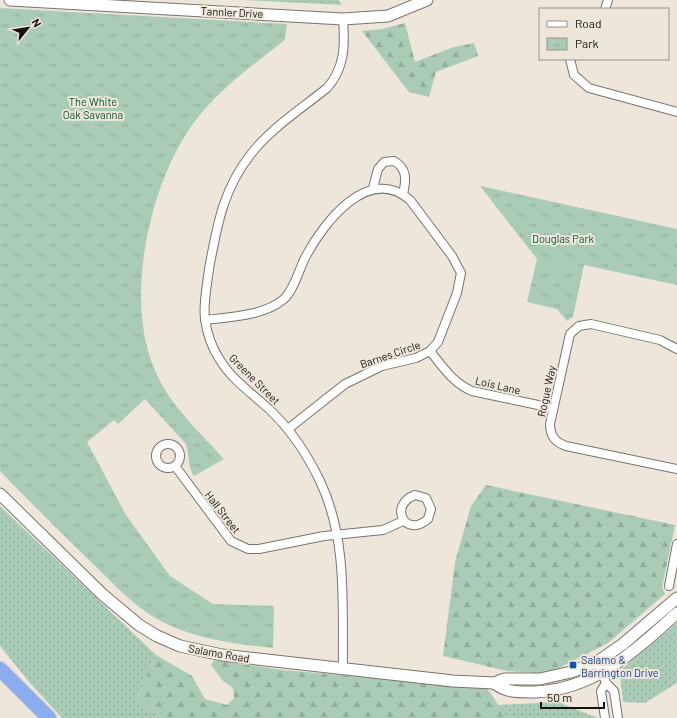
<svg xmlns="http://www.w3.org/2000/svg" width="677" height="718" viewBox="0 0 677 718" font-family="Barlow,sans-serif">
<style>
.grass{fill:url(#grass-dots)}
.forest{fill:url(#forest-firs)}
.park{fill:url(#park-tufts)}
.pitch{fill:#aaccb6}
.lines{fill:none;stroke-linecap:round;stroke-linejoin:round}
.street-casing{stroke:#7b746a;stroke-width:10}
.secondary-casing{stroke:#7b746a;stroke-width:13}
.highway-casing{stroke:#c7c6c5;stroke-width:16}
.street{stroke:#fff;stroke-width:8}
.secondary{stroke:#fff;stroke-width:11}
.highway{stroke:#89adef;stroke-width:14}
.transit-dot{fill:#1a4fb4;stroke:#eee6db;stroke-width:1.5}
.labels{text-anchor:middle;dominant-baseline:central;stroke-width:4;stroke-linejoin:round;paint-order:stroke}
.street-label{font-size:11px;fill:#16130f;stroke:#eee6db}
.park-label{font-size:11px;fill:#045631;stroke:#eee6db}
.transit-label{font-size:11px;fill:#164399;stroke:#eee6db;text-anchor:start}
</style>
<defs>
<pattern id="grass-dots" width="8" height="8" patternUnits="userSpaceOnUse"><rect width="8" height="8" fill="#aaccb6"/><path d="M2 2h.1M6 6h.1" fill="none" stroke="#92ae9b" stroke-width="1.8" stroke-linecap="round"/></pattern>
<pattern id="forest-firs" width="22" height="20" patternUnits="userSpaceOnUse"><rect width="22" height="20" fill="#aaccb6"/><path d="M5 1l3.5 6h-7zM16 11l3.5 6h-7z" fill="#92ae9b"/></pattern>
<pattern id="park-tufts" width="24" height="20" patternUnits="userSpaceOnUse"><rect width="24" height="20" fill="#aaccb6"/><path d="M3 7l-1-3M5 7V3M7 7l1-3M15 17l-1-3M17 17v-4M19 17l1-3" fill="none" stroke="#92ae9b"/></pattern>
</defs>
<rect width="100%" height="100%" fill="#eee6db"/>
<g class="grass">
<path d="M 243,0 L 338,0 L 342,5 Z"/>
<path d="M 0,506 L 156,655 L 137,699 L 161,718 L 62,718 L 30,683 L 0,646 Z"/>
<path d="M 677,623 L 677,683 L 645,703 L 623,702 L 620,675 L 622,669 Z"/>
<path d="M 558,702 L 598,718 L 507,718 L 497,705 Z"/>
</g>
<g class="forest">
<path d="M 405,23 L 415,62 L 454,47 L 474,43 L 478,56 L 436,72 L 429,97 L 409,92 L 362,31 L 382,29 Z"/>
<path d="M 486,485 L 675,525 L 662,587 L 665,594 L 608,643 L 547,674 L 507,671 L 443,656 L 455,562 L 471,506 Z"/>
<path d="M 156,655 L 192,676 L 205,699 L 227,705 L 234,698 L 233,688 L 222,680 L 211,665 L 214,660 L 283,670 L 487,688 L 507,718 L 161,718 L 137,699 Z"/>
</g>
<g class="park">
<path d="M 0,8 L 287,24 L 285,40 C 253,65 220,88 195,121 C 150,181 124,297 154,368 C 168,404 199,431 224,459 L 194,476 C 187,465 190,456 186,444 L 145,399 L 118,424 L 114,420 L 87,442 L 126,515 L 170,576 L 213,604 L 274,606 L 273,648 C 236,644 201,640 167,624 C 138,611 115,585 92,563 C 61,533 30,502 0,471 Z"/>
<path d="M 480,186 L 677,229 L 677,285 L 584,265 L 573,317 L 567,321 L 557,309 L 527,302 L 537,259 Z"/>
</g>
<path class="pitch" d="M 559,256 L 564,257 L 560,276 L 554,274 L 550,265 L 552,261 Z"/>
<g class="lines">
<defs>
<g id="street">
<path d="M 605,9 L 608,0"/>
<path d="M 570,59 L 574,75 L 589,88 L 677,112"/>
<path d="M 373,188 L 378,169 L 384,162 L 394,161 C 408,169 406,181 403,194"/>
<path d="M 205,320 C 230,317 264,316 284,299 C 295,288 299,269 306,256 C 324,222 369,164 410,200 L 452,256 L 461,273 L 457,293 L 438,342 L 430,351 L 416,358 L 382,366 L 345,384 L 288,429"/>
<path d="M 677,349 L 660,340 L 591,324 L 579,326 L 570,334 L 550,424 C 550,436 555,442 566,446 L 677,469"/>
<path d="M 430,351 C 443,367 453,383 472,391 L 552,408"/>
<circle cx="168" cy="456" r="12"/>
<path d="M 175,466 L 231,541 L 248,549 L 259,549 L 324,536 L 383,530 L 403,521"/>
<path d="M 415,495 L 426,498 L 431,509 L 428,519 C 405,539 388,505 415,495 Z"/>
<path d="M 669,586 L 677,544"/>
<path d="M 600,668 L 606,683 L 614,691 L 618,718"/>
<path d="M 343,669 C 342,606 348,540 320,481 C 307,454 291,430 270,410 C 253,394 232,380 220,360 C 212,348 207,334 205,319 C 203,303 207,286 209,269 C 217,226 223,189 251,154 C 271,128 301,109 327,88 C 345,68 345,45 343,19"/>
<path d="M 605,718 L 601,691 L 606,683"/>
</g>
<g id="secondary">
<path d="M 10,0 L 343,19 L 388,16 L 427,0"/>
<path d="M 0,494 L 102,594 L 139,625 L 157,636 L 180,646 L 222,655 L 453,681 L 494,683 L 504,679 L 540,679 L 571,672 L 597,662 L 623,644 L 677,598"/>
<path d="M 494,683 C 507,693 518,692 534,692 C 594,690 635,651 677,613"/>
</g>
<path id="highway" d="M 0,669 L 49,718"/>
</defs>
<use href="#street" class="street-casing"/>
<use href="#secondary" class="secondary-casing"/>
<use href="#highway" class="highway-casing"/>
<use href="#street" class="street"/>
<use href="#secondary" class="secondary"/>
<use href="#highway" class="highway"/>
</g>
<rect class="transit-dot" x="569" y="661" width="8" height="8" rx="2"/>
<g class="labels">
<g class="street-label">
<text transform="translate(232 12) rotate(3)">Tannler Drive</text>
<text transform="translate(390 354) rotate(-19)">Barnes Circle</text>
<text transform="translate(255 379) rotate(45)">Greene Street</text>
<text transform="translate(498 385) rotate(13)">Lois Lane</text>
<text transform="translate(546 391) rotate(-78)">Rogue Way</text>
<text transform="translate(223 512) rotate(52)">Hall Street</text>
<text transform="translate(219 653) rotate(10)">Salamo Road</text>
</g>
<g class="park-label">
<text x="93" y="101">The White<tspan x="93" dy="13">Oak Savanna</tspan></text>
<text x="563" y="238">Douglas Park</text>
</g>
<g class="transit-label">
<text x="581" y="659">Salamo &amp;<tspan x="581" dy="13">Barrington Drive</tspan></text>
</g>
</g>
<rect x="539" y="8" width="130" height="52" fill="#eee6db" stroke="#989289"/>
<rect x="547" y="21" width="20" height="6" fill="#ffffff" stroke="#989289"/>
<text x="575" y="28" font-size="12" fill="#16130f">Road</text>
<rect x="547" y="38" width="20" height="12" fill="url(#park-tufts)" stroke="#989289"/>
<text x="575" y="48" font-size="12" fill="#16130f">Park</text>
<g transform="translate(28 28) rotate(60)" stroke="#eee6db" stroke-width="3" paint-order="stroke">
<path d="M0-3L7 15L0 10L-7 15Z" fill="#16130f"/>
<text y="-6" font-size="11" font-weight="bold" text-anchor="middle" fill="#16130f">N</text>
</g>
<path d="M541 702v6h63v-6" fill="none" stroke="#16130f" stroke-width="2"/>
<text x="547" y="702" font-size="12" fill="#16130f" stroke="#eee6db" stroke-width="3" paint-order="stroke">50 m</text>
</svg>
